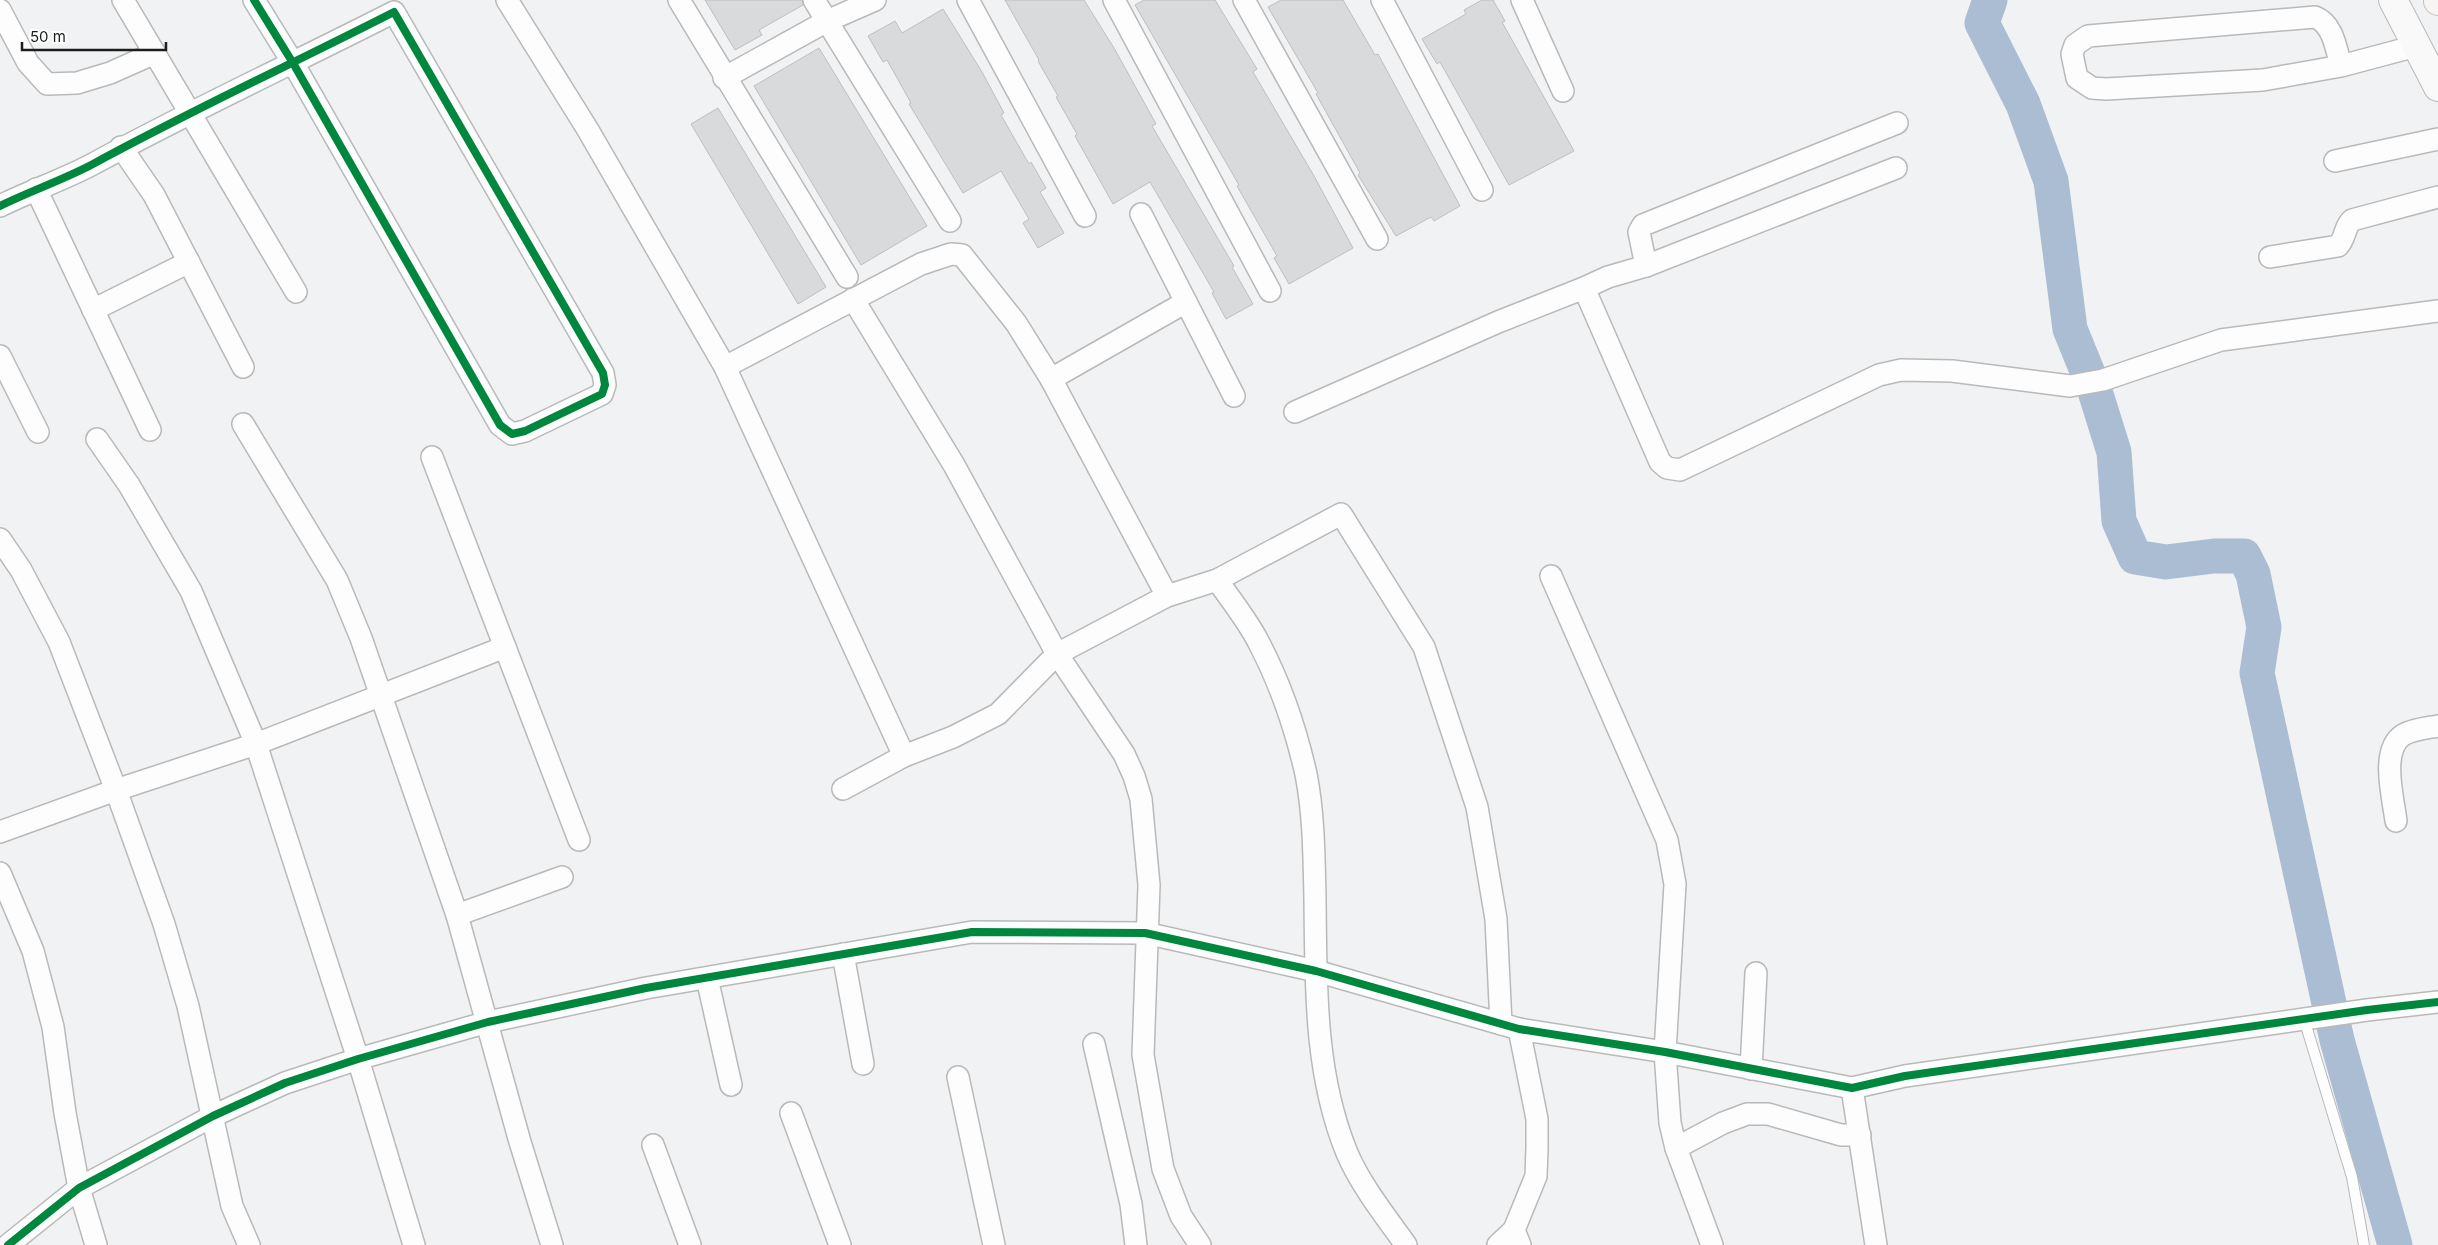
<svg xmlns="http://www.w3.org/2000/svg" width="2438" height="1245" viewBox="0 0 2438 1245" font-family="Inter,sans-serif">
<style>
.lines{fill:none;stroke-linecap:round;stroke-linejoin:round}
.river{stroke:#aabdd3;stroke-width:35}
.building{fill:#d9dadb;stroke:#bebfc0}
.service-casing{stroke:#b9b9ba;stroke-width:12}
.minor-casing{stroke:#b9b9ba;stroke-width:24}
.secondary-casing{stroke:#b9b9ba;stroke-width:30}
.primary-casing{stroke:#c4bdbd;stroke-width:30}
.service{stroke:#fdfdfd;stroke-width:10}
.minor{stroke:#fdfdfd;stroke-width:21}
.secondary{stroke:#faf9f9;stroke-width:28}
.primary{stroke:#f8f4f4;stroke-width:28}
.cycleway-casing{stroke:#fff;stroke-width:11}
.cycleway{stroke:#00873e;stroke-width:8}
</style>
<rect width="100%" height="100%" fill="#f1f2f3"/>
<g class="lines">
<path class="river" d="M 1990,0 L 1982,23 L 2023,104 L 2051,181 L 2070,329 L 2094,388 L 2114,452 L 2119,521 L 2135,557 L 2166,562 L 2214,556 L 2244,556 L 2253,574 L 2264,627 L 2257,673 L 2337,1040 L 2395,1245"/>
</g>
<g class="building">
<path d="M 705,0 L 802,0 L 803,5 L 759,30 L 762,35 L 735,50 Z"/>
<path d="M 1005,0 L 1084,0 L 1114,48 L 1156,124 L 1152,126 L 1234,266 L 1232,267 L 1253,304 L 1226,319 L 1212,293 L 1214,292 L 1150,182 L 1113,204 L 1075,136 L 1077,134 L 1056,97 L 1058,96 L 1038,61 L 1039,60 Z"/>
<path d="M 1144,0 L 1215,0 L 1257,69 L 1253,72 L 1314,176 L 1353,248 L 1289,284 L 1274,258 L 1277,256 L 1237,186 L 1239,185 L 1135,5 Z"/>
<path d="M 1281,0 L 1343,0 L 1375,55 L 1378,54 L 1460,206 L 1434,221 L 1431,217 L 1396,236 L 1358,175 L 1360,173 L 1316,94 L 1318,93 L 1268,7 Z"/>
<path d="M 1482,0 L 1493,0 L 1505,21 L 1502,22 L 1574,151 L 1509,185 L 1440,62 L 1437,64 L 1422,39 L 1466,14 L 1464,10 Z"/>
<path d="M 943,9 L 982,72 L 1004,113 L 1001,115 L 1029,164 L 1031,162 L 1046,188 L 1040,192 L 1064,233 L 1038,248 L 1023,223 L 1029,219 L 1001,171 L 963,193 L 909,104 L 911,103 L 887,60 L 883,62 L 868,36 L 895,21 L 902,33 Z"/>
<path d="M 819,48 L 927,226 L 861,265 L 754,86 Z"/>
<path d="M 718,108 L 826,287 L 798,304 L 691,124 Z"/>
</g>
<g class="lines">
<defs>
<path id="service" d="M 2304,1019 L 2352,1177 L 2364,1245"/>
<g id="minor">
<path d="M 123,0 L 296,292"/>
<path d="M 507,0 L 588,130 L 725,367 L 904,756"/>
<path d="M 679,0 L 847,277"/>
<path d="M 814,0 L 950,221"/>
<path d="M 968,0 L 1085,216"/>
<path d="M 1114,0 L 1270,291"/>
<path d="M 1244,0 L 1377,239"/>
<path d="M 1382,0 L 1482,190"/>
<path d="M 1522,0 L 1563,91"/>
<path d="M 0,10 L 28,63 L 47,84 L 77,83 L 110,73 L 155,53"/>
<path d="M 2341,66 C 2336,48 2333,24 2315,17 L 2088,36 L 2075,45 L 2072,54 L 2077,78 L 2092,88 L 2106,89 L 2263,80 L 2341,66 L 2416,46"/>
<path d="M 724,78 L 827,21 L 875,0"/>
<path d="M 121,147 L 154,195 L 243,367"/>
<path d="M 2335,161 L 2438,139"/>
<path d="M 1896,168 L 1646,266 L 1608,277 L 1584,288 L 1660,462 L 1667,468 L 1680,470 L 1879,375 L 1901,370 L 1952,371 L 2070,386 L 2103,380 L 2221,340 L 2438,311"/>
<path d="M 36,189 L 150,430"/>
<path d="M 0,206 C 30,191 63,180 93,164 C 192,110 294,63 394,12 L 603,373 L 605,385 L 602,394 L 525,431 L 512,434 L 500,425 L 293,63 L 254,0"/>
<path d="M 1141,214 L 1234,396"/>
<path d="M 2270,257 L 2338,246 C 2346,238 2344,227 2352,220 L 2438,197"/>
<path d="M 1646,266 L 1639,232 L 1643,225 L 1897,123"/>
<path d="M 853,299 L 954,465 L 1057,654 L 1124,754 L 1134,776 L 1141,799 L 1149,885 L 1143,1055 L 1163,1169 L 1181,1216 L 1200,1245"/>
<path d="M 93,310 L 189,262"/>
<path d="M 0,356 L 38,432"/>
<path d="M 725,367 L 921,264 L 951,254 L 962,255 L 1016,323 L 1051,379 L 1167,596"/>
<path d="M 1051,379 L 1186,302"/>
<path d="M 1295,412 L 1498,322 L 1584,288"/>
<path d="M 243,424 L 337,580 L 361,638 L 457,915 L 520,1142 L 552,1245"/>
<path d="M 97,439 L 129,485 L 191,591 L 256,744 L 358,1059 L 414,1245"/>
<path d="M 432,457 L 579,840"/>
<path d="M 0,539 L 21,570 L 59,642 L 116,790 L 164,924 L 188,1006 L 232,1206 L 249,1245"/>
<path d="M 1551,576 L 1667,840 L 1675,884 L 1665,1052 L 1670,1123 L 1676,1148 L 1712,1245"/>
<path d="M 1217,580 C 1231,600 1248,621 1259,643 C 1280,683 1296,730 1306,774 C 1314,815 1314,857 1315,899 C 1316,984 1314,1073 1347,1153 C 1360,1184 1386,1217 1406,1245"/>
<path d="M 843,789 L 904,756 L 953,737 L 998,714 L 1057,654 L 1167,596 L 1217,580 L 1341,514 L 1424,647 L 1477,807 L 1496,919 L 1501,1024"/>
<path d="M 2396,821 C 2393,797 2380,750 2403,735 C 2413,729 2427,728 2438,726"/>
<path d="M 0,832 L 116,790 L 256,744 L 505,647"/>
<path d="M 0,873 L 33,951 L 53,1027 L 65,1113 L 79,1188 L 96,1245"/>
<path d="M 457,915 L 562,877"/>
<path d="M 843,954 L 863,1064"/>
<path d="M 707,978 L 731,1085"/>
<path d="M 1519,1029 L 1537,1119 L 1537,1148 L 1536,1176 L 1514,1230 L 1520,1245"/>
<path d="M 1094,1044 L 1131,1204 L 1136,1245"/>
<path d="M 1751,1069 L 1756,973"/>
<path d="M 958,1077 L 994,1245"/>
<path d="M 1852,1088 L 1876,1245"/>
<path d="M 791,1113 L 840,1245"/>
<path d="M 653,1145 L 690,1245"/>
<path d="M 1676,1148 L 1723,1123 L 1747,1114 L 1768,1114 L 1841,1135 L 1860,1135"/>
<path d="M 8,1245 L 79,1188 L 213,1116 L 285,1083 L 358,1059 L 488,1022 L 646,988 L 972,932 L 1145,933 L 1316,971 L 1519,1029 L 1665,1052 L 1852,1088 L 1905,1076 L 2367,1010 L 2438,1002"/>
<path d="M 1498,1245 L 1514,1230"/>
</g>
<path id="secondary" d="M 2393,0 L 2438,87"/>
<path id="primary" d="M 2438,0 L 2438,1"/>
</defs>
<use href="#service" class="service-casing"/>
<use href="#minor" class="minor-casing"/>
<use href="#secondary" class="secondary-casing"/>
<use href="#primary" class="primary-casing"/>
<use href="#service" class="service"/>
<use href="#minor" class="minor"/>
<use href="#secondary" class="secondary"/>
<use href="#primary" class="primary"/>
<defs>
<g id="cycleway">
<path d="M 0,206 C 30,191 63,180 93,164 C 192,110 294,63 394,12 L 603,373 L 605,385 L 602,394 L 525,431 L 512,434 L 500,425 L 293,63 L 254,0"/>
<path d="M 8,1245 L 79,1188 L 213,1116 L 285,1083 L 358,1059 L 488,1022 L 646,988 L 972,932 L 1145,933 L 1316,971 L 1519,1029 L 1665,1052 L 1852,1088 L 1905,1076 L 2367,1010 L 2438,1002"/>
</g>
</defs>
<use href="#cycleway" class="cycleway-casing"/>
<use href="#cycleway" class="cycleway"/>
</g>
<path d="M22 42v8h144v-8" fill="none" stroke="#1c1d1d" stroke-width="2.5"/>
<text x="30" y="42" font-size="15" fill="#1c1d1d" stroke="#ffffff" stroke-width="4" paint-order="stroke">50 m</text>
</svg>
